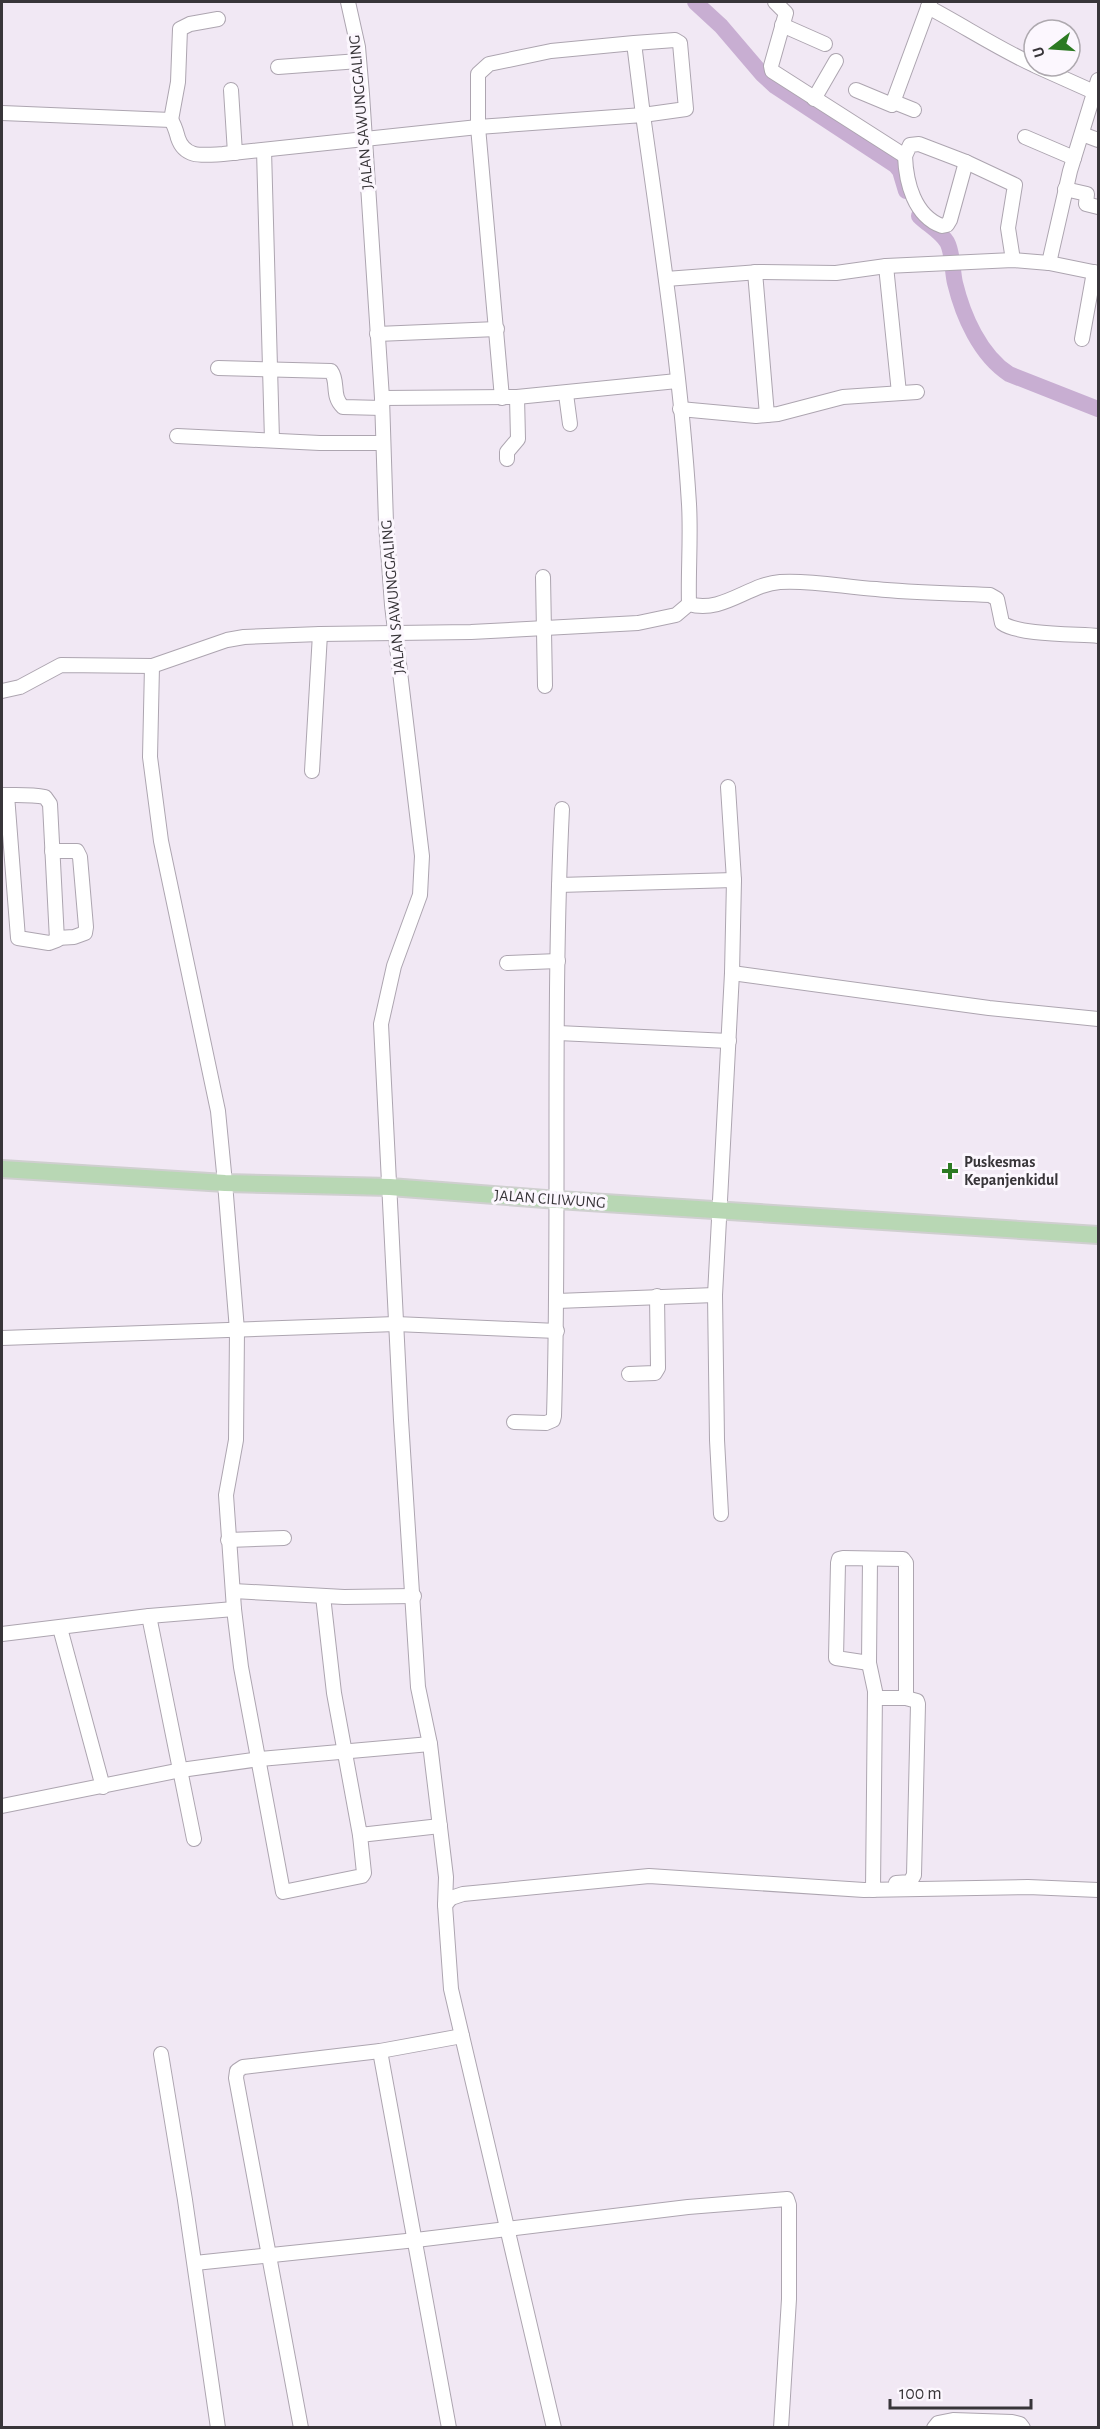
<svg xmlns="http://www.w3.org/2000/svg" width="1100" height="2429" viewBox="0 0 1100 2429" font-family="'Alegreya Sans',sans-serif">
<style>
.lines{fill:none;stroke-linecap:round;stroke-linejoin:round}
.river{stroke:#c8aed2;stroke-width:16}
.minor-casing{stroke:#ada5b0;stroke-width:16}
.major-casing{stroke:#cfcfcf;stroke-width:20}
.minor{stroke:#fff;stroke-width:14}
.major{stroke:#b8d7b4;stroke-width:16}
.poi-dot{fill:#2c7a22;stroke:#fcf7fe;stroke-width:2}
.labels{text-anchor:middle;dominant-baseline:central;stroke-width:6;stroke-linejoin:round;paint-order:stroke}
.street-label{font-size:16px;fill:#383539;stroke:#fcf7fe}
.poi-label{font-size:16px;font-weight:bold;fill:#383539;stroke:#fcf7fe;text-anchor:start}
</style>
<rect width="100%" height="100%" fill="#f1e8f4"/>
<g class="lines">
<g class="river">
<path d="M 695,2 L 721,26 L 762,74 L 775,86 L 895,165 L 900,171 L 906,191"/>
<path d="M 919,216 C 928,225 940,231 947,242 C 953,253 952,270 955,283 C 963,316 980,355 1009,374 L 1098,409"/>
</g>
<defs>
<g id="minor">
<path d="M 348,2 L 358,47 L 362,94 L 382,398 L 386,523 L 392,605 L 422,856 L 420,895 L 394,966 L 381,1024 L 401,1420 L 418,1687 L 430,1744 L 446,1877 L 445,1905 L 451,1989 L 554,2428"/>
<path d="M 775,2 L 786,13 L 771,66 L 772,71 L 905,156 L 910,145 L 919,144 L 966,162 L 1015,185 L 1008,228 L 1013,260"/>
<path d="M 928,7 C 964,26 997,48 1034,65"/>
<path d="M 782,25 L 825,44"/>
<path d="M 1036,66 L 1094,92"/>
<path d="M 278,67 L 359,61"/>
<path d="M 231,90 L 235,153"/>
<path d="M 856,90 L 892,105 L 930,2"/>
<path d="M 814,99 L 836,61"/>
<path d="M 894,102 L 914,110"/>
<path d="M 2,113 L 171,120"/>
<path d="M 171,120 C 175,126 176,131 178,138 C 185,159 204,155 223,154 L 478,127 L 643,115 C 661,244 681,374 689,504 C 691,538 688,571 689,604"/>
<path d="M 171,120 L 178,82 L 180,29 L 190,24 L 218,19"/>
<path d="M 1082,134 L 1098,140"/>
<path d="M 1025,137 L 1074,158"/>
<path d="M 264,150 L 272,440"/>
<path d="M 905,156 C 906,182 914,216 942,226 L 947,225 L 950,220 L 966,162"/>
<path d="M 1065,189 L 1087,194 L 1086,204 L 1098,207"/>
<path d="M 1049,263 L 1070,171 L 1098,80"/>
<path d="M 886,266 L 899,393"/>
<path d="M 755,272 L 767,415"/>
<path d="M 666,279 L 759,272 L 836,273 L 886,266 L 1013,260 L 1049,263 L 1098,273"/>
<path d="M 377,334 L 497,329"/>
<path d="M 1082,339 L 1094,272"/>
<path d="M 218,368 L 331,371 C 339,382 331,396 343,407 L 382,408"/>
<path d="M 566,394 L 570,424"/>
<path d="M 382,398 L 517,397 L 677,381"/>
<path d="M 502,398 L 478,127 L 478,74 L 489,64 L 551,51 L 634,43 L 643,115 L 686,109 L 680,43 L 675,40 L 634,43"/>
<path d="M 680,409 L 756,416 L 778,414 L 843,397 L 917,392"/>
<path d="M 177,436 L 320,443 L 382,443"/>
<path d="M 507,459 L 507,452 L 518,439 L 517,397"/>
<path d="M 543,577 L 545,686"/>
<path d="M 2,691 L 20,687 L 61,665 L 152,666"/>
<path d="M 312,771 L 320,634"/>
<path d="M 2,795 C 16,795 31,794 45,797 L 50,804 L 57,940 L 49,943 L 18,938 L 7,795"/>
<path d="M 52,851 L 77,851 L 80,857 L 86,927 L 85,933 L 74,937 L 57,938"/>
<path d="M 559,885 L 734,880"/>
<path d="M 507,963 L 558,961"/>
<path d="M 732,973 L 989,1008 L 1098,1019"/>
<path d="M 558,1033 L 729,1041"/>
<path d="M 557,1301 L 715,1295"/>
<path d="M 2,1338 L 396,1324 L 557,1331"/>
<path d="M 629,1374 L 655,1373 L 658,1368 L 657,1296"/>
<path d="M 514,1422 L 546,1423 L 553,1420 L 554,1416 C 560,1214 552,1011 562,809"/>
<path d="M 721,1514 L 717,1440 L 715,1295 L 732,973 L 734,880 L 728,787"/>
<path d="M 228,1540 L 284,1538"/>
<path d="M 870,1559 L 869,1663 L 875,1691 L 873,1890"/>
<path d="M 233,1591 L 344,1597 L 414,1596"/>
<path d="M 323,1596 L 334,1693 L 360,1835 L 440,1826"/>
<path d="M 149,1616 L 194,1839"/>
<path d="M 60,1628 L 103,1787"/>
<path d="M 2,1634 L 149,1616 L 234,1609"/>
<path d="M 869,1663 L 836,1658 L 838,1563 L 839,1559 L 843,1558 L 903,1559 L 906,1563 L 906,1698"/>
<path d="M 875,1698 L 906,1698 L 917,1701 L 918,1704 L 914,1875 L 910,1882 L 896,1883"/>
<path d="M 2,1806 L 181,1770 L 260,1759 L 430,1744"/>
<path d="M 360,1835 L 364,1873 L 362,1876 L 283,1892 L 241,1667 L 234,1609 L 226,1495 L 236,1440 L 237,1330 L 225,1183 L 218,1111 L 161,841 L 150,757 L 152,666 L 227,640 L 244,637 L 320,634 L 471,632 L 638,623 L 676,615 L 689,604 C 722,614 749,584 780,582 C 813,580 844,587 876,589 C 914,593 952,593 990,595 L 997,599 L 1002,623 C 1018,635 1077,634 1098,636"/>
<path d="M 445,1905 L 451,1898 L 463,1894 L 649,1876 L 864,1890 L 1028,1887 L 1098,1890"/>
<path d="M 380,2051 L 449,2428"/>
<path d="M 161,2054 L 185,2200 L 218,2428"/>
<path d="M 195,2263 L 416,2240 L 688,2207 L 787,2199 L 789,2205 L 789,2299 L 781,2428"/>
<path d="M 301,2428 L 236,2078 L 237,2071 L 243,2067 L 380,2051 L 462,2036"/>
<path d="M 934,2428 L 938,2423 L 953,2420 L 1012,2422 L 1020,2424 L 1023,2428"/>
</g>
<path id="major" d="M 2,1169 L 225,1183 L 390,1187 L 558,1200 L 1098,1235"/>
</defs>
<use href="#minor" class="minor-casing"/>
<use href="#major" class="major-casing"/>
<use href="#minor" class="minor"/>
<use href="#major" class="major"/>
</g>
<path class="poi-dot" d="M947 1162h6v6h6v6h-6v6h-6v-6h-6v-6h6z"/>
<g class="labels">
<g class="street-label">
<text transform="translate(361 112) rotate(-95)">JALAN SAWUNGGALING</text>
<text transform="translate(393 597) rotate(-95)">JALAN SAWUNGGALING</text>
<text transform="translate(550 1199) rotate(4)">JALAN CILIWUNG</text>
</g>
<g class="poi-label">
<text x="964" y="1162">Puskesmas<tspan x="964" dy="18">Kepanjenkidul</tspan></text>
</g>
</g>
<rect width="1100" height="2429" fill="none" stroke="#383539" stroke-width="6"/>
<g transform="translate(1052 48) rotate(253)"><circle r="28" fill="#fcf7fe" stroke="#aea9af" stroke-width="1.5"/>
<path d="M0-4.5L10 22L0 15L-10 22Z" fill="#2c7a22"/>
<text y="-9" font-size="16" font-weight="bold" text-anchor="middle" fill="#383539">U</text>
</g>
<path d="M890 2399v9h141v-9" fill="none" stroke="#383539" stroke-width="3"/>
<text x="899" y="2399" font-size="18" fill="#383539" stroke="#fcf7fe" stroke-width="4.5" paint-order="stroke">100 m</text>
</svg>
